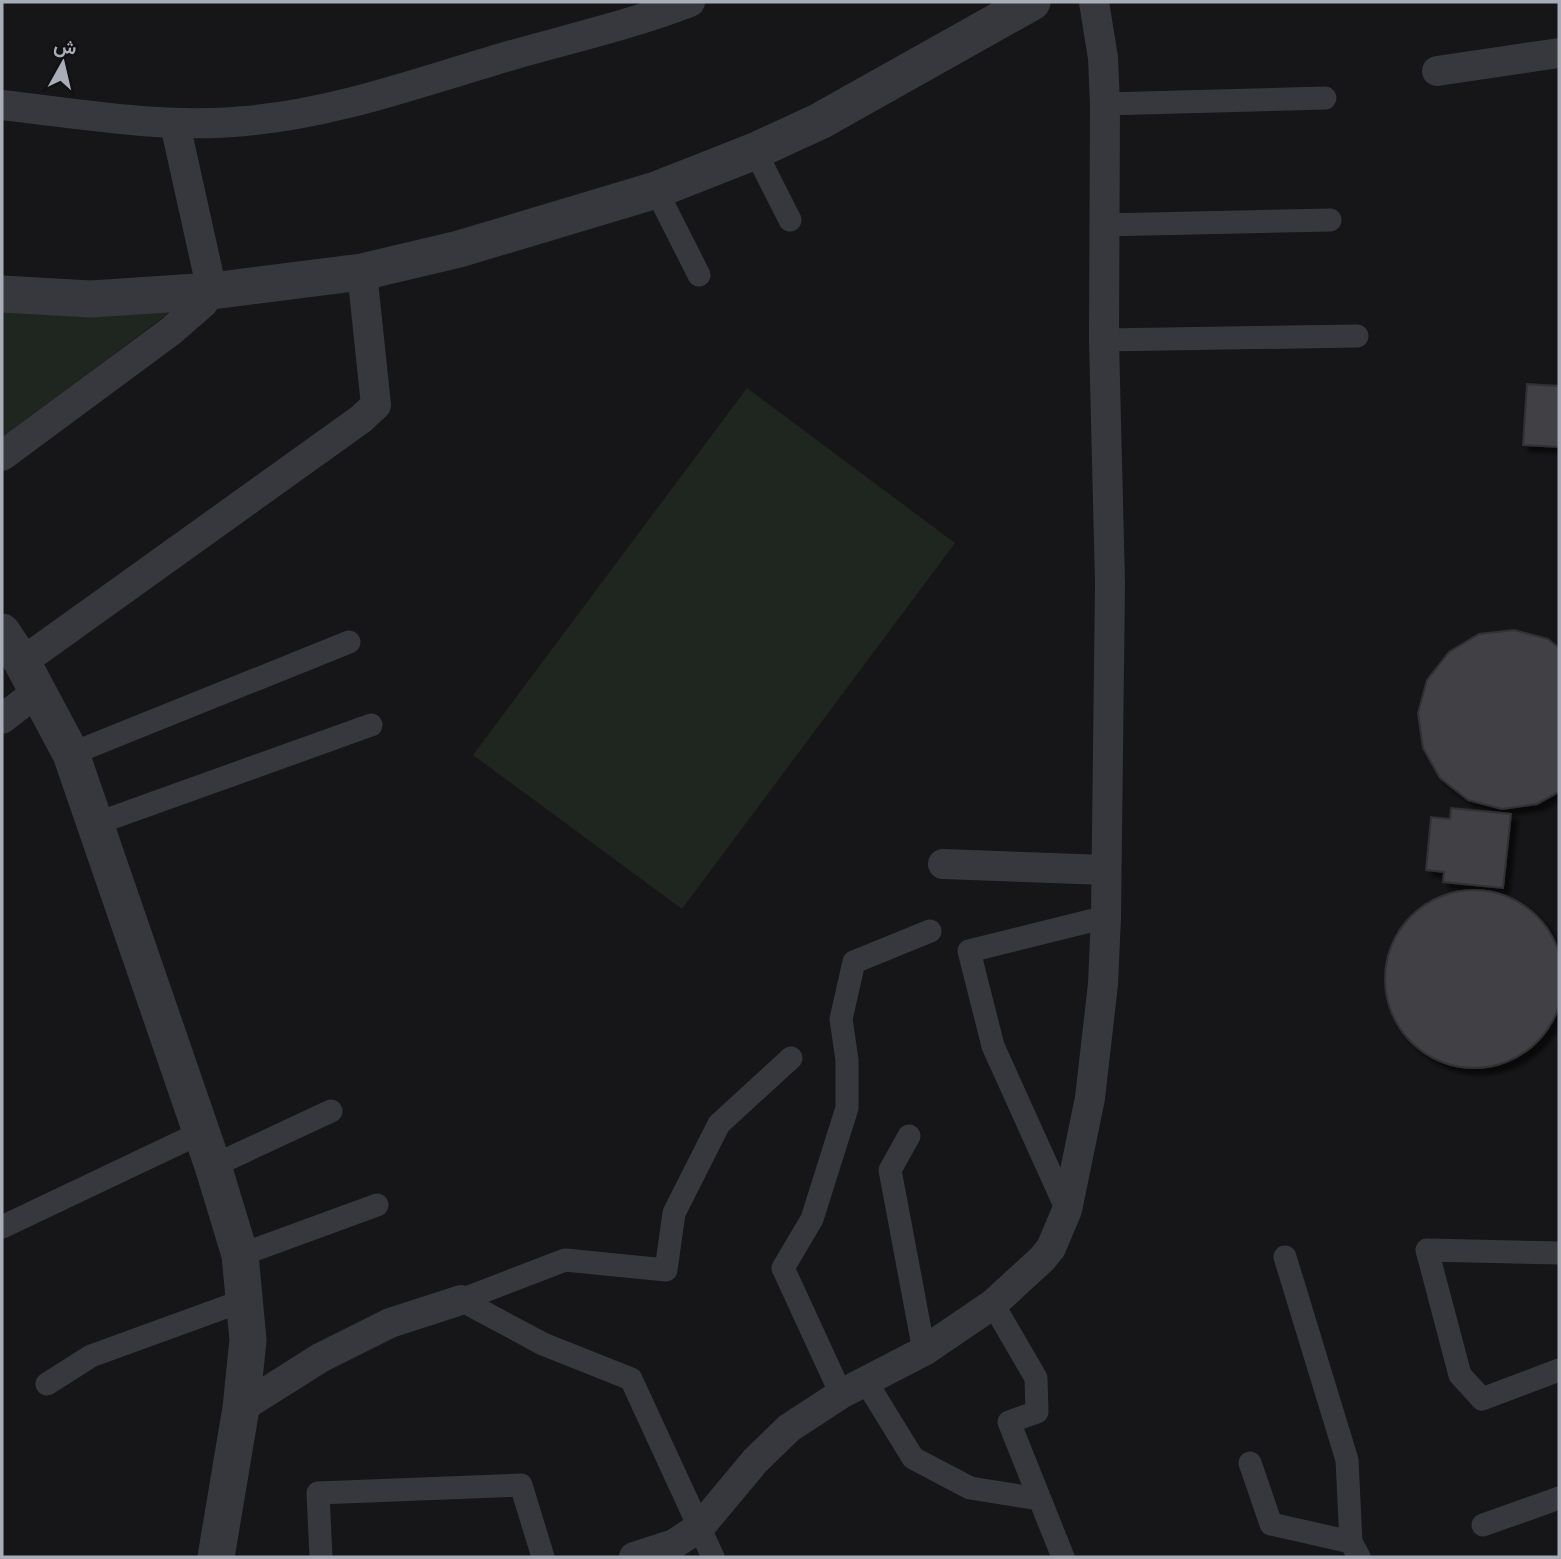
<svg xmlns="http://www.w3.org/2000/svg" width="1561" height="1559" viewBox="0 0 1561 1559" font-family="'PT Sans Narrow',Vazirmatn,sans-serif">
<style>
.green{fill:#1e261f}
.building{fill:#404145;stroke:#303034;stroke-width:2;filter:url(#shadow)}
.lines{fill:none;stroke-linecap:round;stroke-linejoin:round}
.pedestrian{stroke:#37383d;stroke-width:23}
.minor{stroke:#37383d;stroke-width:30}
.tertiary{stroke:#37383d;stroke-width:37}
</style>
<defs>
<filter id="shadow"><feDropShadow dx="6" dy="6" stdDeviation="2" flood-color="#0009"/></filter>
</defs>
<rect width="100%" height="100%" fill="#161618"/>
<g class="green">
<path d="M 186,300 L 2,438 L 2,305 Z"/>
<path d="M 747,388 L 955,543 L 682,909 L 473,755 Z"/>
</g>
<g class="building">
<path d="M 1527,384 L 1559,386 L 1559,447 L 1523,445 Z"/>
<path d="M 1514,630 L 1548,639 L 1559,648 L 1559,792 L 1537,804 L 1502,809 L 1468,800 L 1440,778 L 1423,748 L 1418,713 L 1427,680 L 1449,652 L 1479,634 Z"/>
<path d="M 1451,808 L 1511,814 L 1503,888 L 1443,882 L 1444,872 L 1426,870 L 1431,817 L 1450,819 Z"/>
<circle cx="1474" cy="979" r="89"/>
</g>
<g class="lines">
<g class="pedestrian">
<path d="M 1105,104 L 1325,98"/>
<path d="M 755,151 L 790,220"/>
<path d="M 656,190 L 699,275"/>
<path d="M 1103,225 L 1330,220"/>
<path d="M 1104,340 L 1357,336"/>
<path d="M 71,754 L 349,642"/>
<path d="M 95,824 L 371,725"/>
<path d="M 909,1136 L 890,1170 L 924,1351"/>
<path d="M 213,1166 L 331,1111"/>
<path d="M 1067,1210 L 993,1046 L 969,951 L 1106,917"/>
<path d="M 2,1227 L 200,1133"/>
<path d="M 1559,1253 L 1427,1250 L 1460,1375 L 1482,1399 L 1559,1370"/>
<path d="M 240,1255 L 377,1205"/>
<path d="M 1285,1257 L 1347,1460 L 1351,1542 L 1359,1557"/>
<path d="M 461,1300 L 565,1260 L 666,1270 L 674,1213 L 719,1124 L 791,1058"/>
<path d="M 461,1300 L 543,1344 L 631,1379 L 713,1557"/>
<path d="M 993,1304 L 1036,1378 L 1037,1412 L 1009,1422 L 1063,1557"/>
<path d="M 865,1380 L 913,1458 L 970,1488 L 1039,1499"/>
<path d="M 47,1384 L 91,1356 L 245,1300"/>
<path d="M 841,1394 L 783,1268 L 812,1219 L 847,1108 L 847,1060 L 841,1019 L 854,962 L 930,931"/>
<path d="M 1250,1463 L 1271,1524 L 1351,1542"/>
<path d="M 1483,1525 L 1559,1498"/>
<path d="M 321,1557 L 318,1493 L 521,1485 L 543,1557"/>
</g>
<g class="minor">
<path d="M 1437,71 L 1559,53"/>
<path d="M 2,105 C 82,114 164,129 245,121 C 330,114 411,85 492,61 C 558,41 625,27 690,2"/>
<path d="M 2,456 L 171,331 L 202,304 L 212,291 L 175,124"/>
<path d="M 22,662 L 361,419 L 376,405 L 362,272"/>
<path d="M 2,719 L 38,691"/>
<path d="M 943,864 L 1106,870"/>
<path d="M 241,1408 L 320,1358 L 390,1323 L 461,1300"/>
<path d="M 634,1557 L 674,1544 L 700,1527 L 755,1461 L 789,1428 L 841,1394 L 924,1351 L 993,1304 L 1042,1259 L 1051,1248 L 1067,1210 L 1090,1098 L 1103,984 L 1106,917 L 1110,583 L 1104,340 L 1105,104 L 1103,58 L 1094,2"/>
</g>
<g class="tertiary">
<path d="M 2,294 L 91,299 L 212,291 L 362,272 L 459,249 L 656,190 L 755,151 L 820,121 L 1032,2"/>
<path d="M 2,632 L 22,662 L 71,754 L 213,1166 L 240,1255 L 248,1340 L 241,1408 L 216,1557"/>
</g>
</g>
<rect width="1561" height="1559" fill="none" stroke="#a8adb8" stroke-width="7"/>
<g transform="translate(63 63) rotate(8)" stroke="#111113" stroke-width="5" paint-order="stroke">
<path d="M0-5L12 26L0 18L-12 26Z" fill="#a8adb8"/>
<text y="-10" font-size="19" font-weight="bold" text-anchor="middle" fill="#a8adb8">ش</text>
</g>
</svg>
